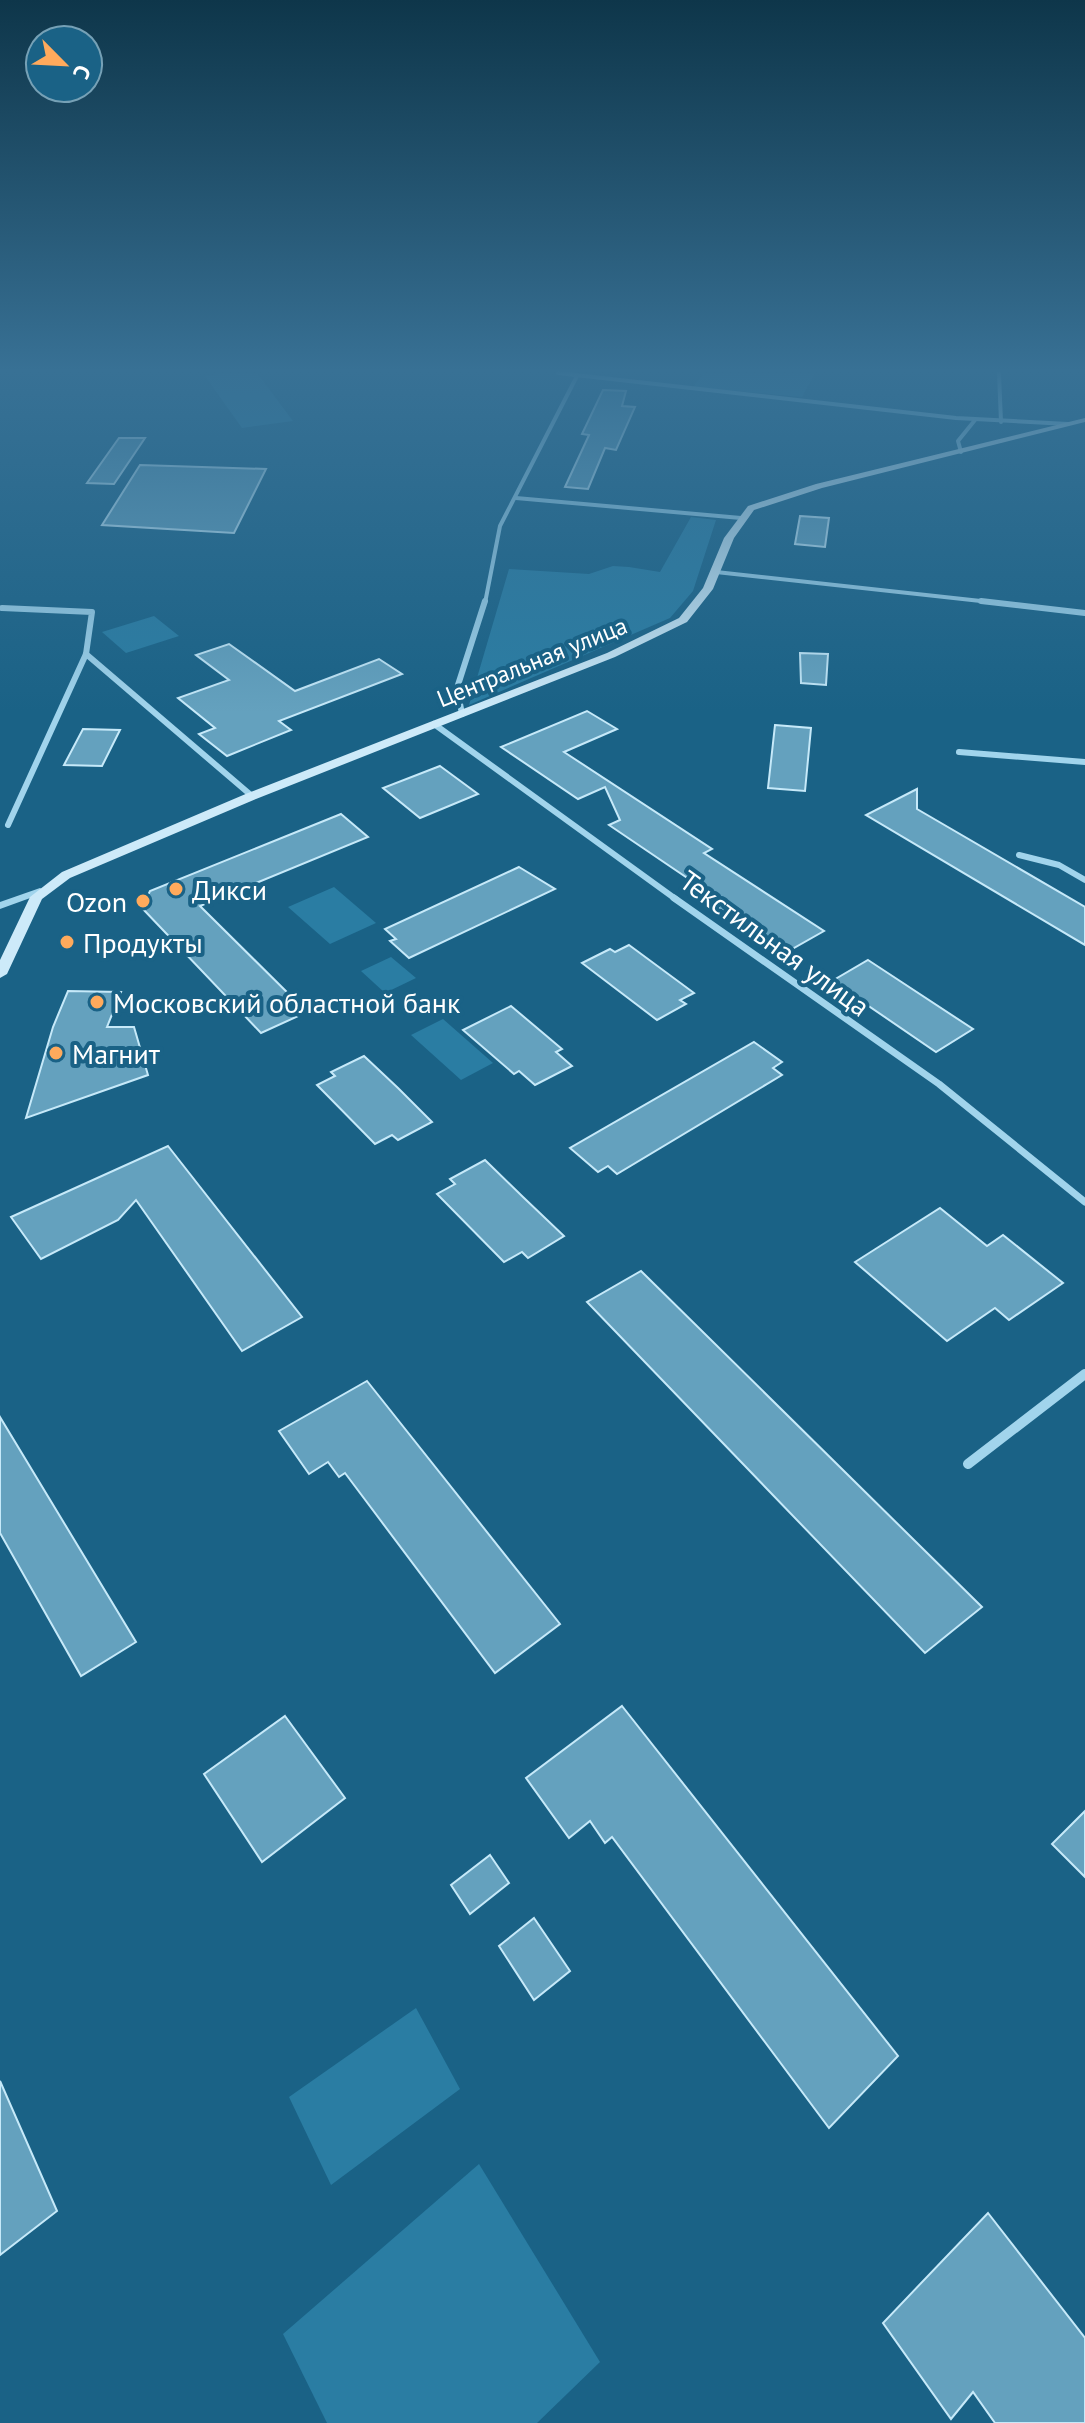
<svg xmlns="http://www.w3.org/2000/svg" width="1085" height="2423" viewBox="0 0 1085 2423" font-family="'PT Sans',sans-serif">
<style>
.green{fill:#2a7da3}
.building{fill:#64a1be;stroke:#c6e9f9;stroke-width:2}
.lines{fill:none;stroke-linecap:round;stroke-linejoin:round}
.minor-far3{stroke:#a1d4ec;stroke-width:4}
.minor-far2{stroke:#a1d4ec;stroke-width:6}
.minor-far1{stroke:#a1d4ec;stroke-width:7}
.minor{stroke:#a1d4ec;stroke-width:10}
.tertiary{fill:#a1d4ec;fill-rule:evenodd}
.secondary{fill:#cdeaf9;fill-rule:evenodd}
.poi-dot{fill:#ffaa5c;stroke:#1a6286;stroke-width:3}
.labels{text-anchor:middle;dominant-baseline:central;stroke-width:8;stroke-linejoin:round;paint-order:stroke}
.far-street-label{font-size:24px;fill:#fff;stroke:#1a6286}
.poi-label{font-size:28px;fill:#fff;stroke:#1a6286;text-anchor:start}
.street-label{font-size:28px;fill:#fff;stroke:#1a6286}
</style>
<rect width="100%" height="100%" fill="#1a6286"/>
<g class="green">
<path d="M 225,373 L 257,373 L 293,421 L 242,428 L 205,376 Z"/>
<path d="M 704,373 L 815,373 L 802,397 L 693,387 Z"/>
<path d="M 691,517 L 716,520 L 693,591 L 670,618 L 469,705 L 509,569 L 589,574 L 613,566 L 629,567 L 660,572 Z"/>
<path d="M 154,616 L 179,636 L 126,653 L 102,632 Z"/>
<path d="M 334,887 L 376,923 L 330,944 L 288,907 Z"/>
<path d="M 391,957 L 416,978 L 385,993 L 361,971 Z"/>
<path d="M 443,1019 L 493,1063 L 461,1080 L 411,1035 Z"/>
<path d="M 416,2008 L 460,2089 L 331,2185 L 289,2097 Z"/>
<path d="M 479,2164 L 600,2362 L 537,2423 L 327,2423 L 283,2334 Z"/>
</g>
<g class="building">
<path d="M 603,390 L 626,391 L 622,406 L 635,407 L 616,450 L 605,448 L 588,489 L 565,487 L 589,435 L 582,434 Z"/>
<path d="M 119,438 L 145,438 L 114,484 L 87,483 Z"/>
<path d="M 140,465 L 266,469 L 234,533 L 102,525 Z"/>
<path d="M 800,516 L 829,518 L 825,547 L 795,544 Z"/>
<path d="M 229,644 L 295,691 L 379,659 L 402,674 L 279,721 L 291,730 L 227,756 L 199,734 L 215,728 L 178,698 L 229,680 L 196,655 Z"/>
<path d="M 800,653 L 828,654 L 826,685 L 801,683 Z"/>
<path d="M 587,711 L 617,729 L 564,752 L 712,849 L 704,853 L 824,931 L 785,953 L 694,891 L 702,888 L 609,825 L 620,820 L 605,787 L 578,799 L 501,747 Z"/>
<path d="M 775,725 L 811,728 L 805,791 L 768,788 Z"/>
<path d="M 83,729 L 120,730 L 102,766 L 64,765 Z"/>
<path d="M 440,766 L 478,794 L 420,818 L 383,788 Z"/>
<path d="M 917,789 L 917,809 L 1085,907 L 1085,945 L 866,815 Z"/>
<path d="M 341,814 L 368,837 L 200,906 L 307,1012 L 261,1033 L 142,908 L 150,891 Z"/>
<path d="M 519,867 L 555,889 L 409,958 L 390,941 L 396,939 L 385,929 Z"/>
<path d="M 629,945 L 694,993 L 680,1000 L 686,1004 L 657,1020 L 582,963 L 610,949 L 615,952 Z"/>
<path d="M 868,960 L 973,1029 L 936,1052 L 832,981 Z"/>
<path d="M 68,991 L 121,992 L 107,1027 L 134,1027 L 148,1075 L 26,1118 L 53,1027 Z"/>
<path d="M 511,1006 L 562,1049 L 556,1052 L 572,1066 L 535,1085 L 519,1071 L 514,1074 L 463,1030 Z"/>
<path d="M 754,1042 L 782,1062 L 773,1068 L 782,1075 L 617,1174 L 608,1166 L 598,1172 L 570,1148 Z"/>
<path d="M 364,1056 L 398,1088 L 432,1122 L 398,1140 L 392,1135 L 375,1144 L 317,1085 L 335,1076 L 331,1072 Z"/>
<path d="M 168,1146 L 302,1317 L 242,1351 L 136,1200 L 118,1220 L 41,1259 L 11,1217 Z"/>
<path d="M 485,1160 L 523,1197 L 564,1236 L 528,1258 L 522,1252 L 504,1262 L 437,1194 L 455,1184 L 450,1179 Z"/>
<path d="M 940,1208 L 987,1246 L 1003,1235 L 1063,1283 L 1009,1320 L 995,1308 L 947,1341 L 855,1262 Z"/>
<path d="M 641,1271 L 982,1607 L 925,1653 L 587,1302 Z"/>
<path d="M 367,1381 L 560,1624 L 495,1673 L 345,1473 L 339,1477 L 328,1462 L 309,1474 L 279,1431 Z"/>
<path d="M 0,1417 L 136,1642 L 81,1676 L 0,1533 Z"/>
<path d="M 622,1706 L 898,2056 L 829,2128 L 612,1837 L 605,1843 L 590,1821 L 569,1838 L 526,1778 Z"/>
<path d="M 285,1716 L 345,1798 L 262,1862 L 204,1774 Z"/>
<path d="M 1085,1811 L 1085,1877 L 1052,1844 Z"/>
<path d="M 490,1855 L 509,1883 L 470,1914 L 451,1885 Z"/>
<path d="M 534,1918 L 570,1971 L 534,2000 L 499,1946 Z"/>
<path d="M 0,2081 L 57,2211 L 0,2255 Z"/>
<path d="M 988,2213 L 1085,2338 L 1085,2423 L 995,2423 L 973,2392 L 951,2419 L 883,2323 Z"/>
</g>
<g class="lines">
<g class="minor-far3">
<path d="M 558,373 L 956,418 L 1068,424"/>
<path d="M 999,373 L 1001,422"/>
<path d="M 961,452 L 958,441 L 975,420"/>
<path d="M 516,498 L 741,518"/>
<path d="M 716,572 L 999,603"/>
<path d="M 485,603 L 500,526 L 577,376"/>
</g>
<g class="minor-far2">
<path d="M 981,601 L 1085,613"/>
<path d="M 2,608 L 92,612 L 86,654 L 8,825"/>
<path d="M 86,654 L 252,796"/>
<path d="M 462,714 L 457,688 L 485,601"/>
<path d="M 434,724 L 677,900"/>
<path d="M 959,752 L 1085,762"/>
<path d="M 1019,855 L 1059,865 L 1085,880"/>
</g>
<path class="minor-far1" d="M 674,898 L 939,1084 L 1085,1202"/>
<path class="minor" d="M 968,1464 L 1085,1374"/>
<path class="tertiary" d="M 40,888 L 46,891 L 44,893 L 0,909 L 0,902 Z"/>
<path class="secondary" d="M 1085,418 L 1085,422 L 822,488 L 754,510 L 734,538 L 713,589 L 687,622 L 615,657 L 256,799 L 70,878 L 42,899 L 7,974 L 0,978 L 0,960 L 30,897 L 62,872 L 248,793 L 607,653 L 679,618 L 703,588 L 724,538 L 748,506 L 816,484 Z"/>
</g>
<linearGradient id="sky" x2="0" y2="1"><stop stop-color="#0e364a"/><stop offset="0.52" stop-color="#387195"/><stop offset="1" stop-color="#387195" stop-opacity="0"/></linearGradient>
<rect width="1085" height="712" fill="url(#sky)"/>
<g class="poi-dot">
<circle cx="176" cy="889" r="8"/>
<circle cx="143" cy="901" r="8"/>
<circle cx="67" cy="942" r="8"/>
<circle cx="97" cy="1002" r="8"/>
<circle cx="56" cy="1053" r="8"/>
</g>
<g class="labels">
<g class="far-street-label">
<text transform="translate(532 662) rotate(-22)">Центральная улица</text>
</g>
<g class="poi-label">
<text x="192" y="889">Дикси</text>
<text x="127" y="901" text-anchor="end">Ozon</text>
<text x="83" y="942">Продукты</text>
<text x="113" y="1002">Московский областной банк</text>
<text x="72" y="1053">Магнит</text>
</g>
<g class="street-label">
<text transform="translate(775 943) rotate(36)">Текстильная улица</text>
</g>
</g>
<g transform="translate(64 64) rotate(114)"><circle r="38" fill="#1a6286" stroke="#76a1b6" stroke-width="2"/>
<path d="M0-6L14 30L0 20L-14 30Z" fill="#ffaa5c"/>
<text y="-12" font-size="22" font-weight="bold" text-anchor="middle" fill="#ffffff">С</text>
</g>
</svg>
